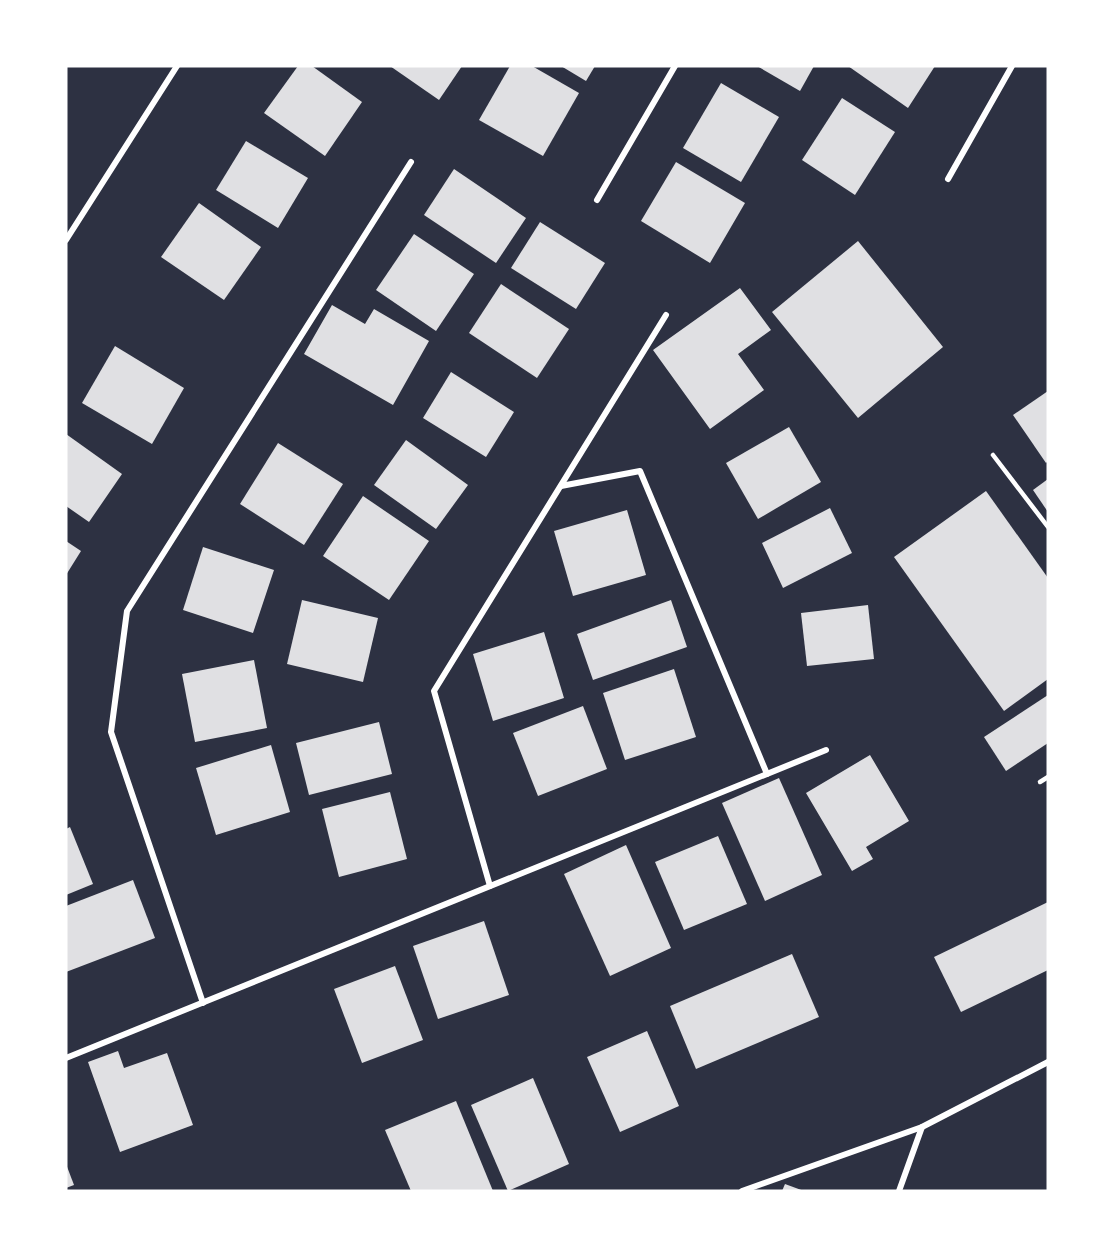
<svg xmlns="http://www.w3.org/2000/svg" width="1114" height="1257" viewBox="0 0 1114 1257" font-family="Poppins,sans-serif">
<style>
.building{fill:#e0e0e3}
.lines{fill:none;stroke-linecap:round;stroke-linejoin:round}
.service{stroke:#fff;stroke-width:4.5}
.minor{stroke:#fff;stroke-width:6}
</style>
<rect width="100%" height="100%" fill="#2d3142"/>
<g class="building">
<path d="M 298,66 L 312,66 L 362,102 L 325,156 L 264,113 Z"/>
<path d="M 390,66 L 462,66 L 439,100 Z"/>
<path d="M 510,66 L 532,66 L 579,93 L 543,156 L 479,120 Z"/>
<path d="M 561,66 L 595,66 L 586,81 Z"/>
<path d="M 757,66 L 814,66 L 800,91 Z"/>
<path d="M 848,66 L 935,66 L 908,108 Z"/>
<path d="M 721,83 L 779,117 L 741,182 L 683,148 Z"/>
<path d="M 842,98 L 895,132 L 855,195 L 802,160 Z"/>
<path d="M 246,141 L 308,178 L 278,228 L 216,190 Z"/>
<path d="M 676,162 L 745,203 L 710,263 L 641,221 Z"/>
<path d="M 454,169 L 526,218 L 496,263 L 424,215 Z"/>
<path d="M 199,203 L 261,247 L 224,300 L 161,257 Z"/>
<path d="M 540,222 L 605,263 L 576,309 L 511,268 Z"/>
<path d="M 414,234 L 474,274 L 436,331 L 376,290 Z"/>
<path d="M 858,241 L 943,347 L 858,418 L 772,312 Z"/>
<path d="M 501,284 L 569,329 L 537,378 L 469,333 Z"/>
<path d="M 740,288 L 771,330 L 738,354 L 764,390 L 710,429 L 653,350 Z"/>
<path d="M 332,305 L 365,324 L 374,309 L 429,341 L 393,405 L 304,354 Z"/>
<path d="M 115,346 L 184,388 L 152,444 L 82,403 Z"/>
<path d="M 451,372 L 514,412 L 486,457 L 423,418 Z"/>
<path d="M 1048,391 L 1048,461 L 1046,463 L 1013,415 Z"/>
<path d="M 789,427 L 821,482 L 758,519 L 726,463 Z"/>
<path d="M 66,434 L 122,474 L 89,522 L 66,506 Z"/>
<path d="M 406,440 L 468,485 L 436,529 L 374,485 Z"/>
<path d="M 278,443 L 343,484 L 304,545 L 240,504 Z"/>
<path d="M 1048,479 L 1048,512 L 1033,490 Z"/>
<path d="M 986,491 L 1048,578 L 1048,679 L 1004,711 L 894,557 Z"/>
<path d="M 363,496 L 429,541 L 389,600 L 323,556 Z"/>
<path d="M 830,508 L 852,553 L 783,588 L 762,543 Z"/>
<path d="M 627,510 L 646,575 L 573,596 L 554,531 Z"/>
<path d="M 66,541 L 81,551 L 66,575 Z"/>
<path d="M 203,547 L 274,570 L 253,633 L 183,610 Z"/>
<path d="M 302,600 L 378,618 L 363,682 L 287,664 Z"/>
<path d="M 671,600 L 687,647 L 593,680 L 577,634 Z"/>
<path d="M 868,605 L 874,659 L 807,666 L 801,613 Z"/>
<path d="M 544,632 L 564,698 L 493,721 L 473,654 Z"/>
<path d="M 254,660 L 267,728 L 195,742 L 182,674 Z"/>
<path d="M 674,669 L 696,737 L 625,760 L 603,693 Z"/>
<path d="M 1048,695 L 1048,743 L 1006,771 L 984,737 Z"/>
<path d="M 583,706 L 607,769 L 538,796 L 513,733 Z"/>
<path d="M 379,722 L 392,774 L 309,795 L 296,743 Z"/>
<path d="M 271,745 L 290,812 L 216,835 L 196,768 Z"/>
<path d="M 870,755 L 909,821 L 866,847 L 873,859 L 852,871 L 806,793 Z"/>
<path d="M 779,778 L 822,875 L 765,901 L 722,803 Z"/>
<path d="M 390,792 L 407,859 L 339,877 L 322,809 Z"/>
<path d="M 70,827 L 93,884 L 66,895 L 66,829 Z"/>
<path d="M 718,836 L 747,904 L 684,930 L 655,862 Z"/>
<path d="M 626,845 L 671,948 L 610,976 L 564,874 Z"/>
<path d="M 133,880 L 155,938 L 66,972 L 66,906 Z"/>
<path d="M 1048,902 L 1048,970 L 961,1012 L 934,957 Z"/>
<path d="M 484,921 L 509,995 L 438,1019 L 413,946 Z"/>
<path d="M 792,954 L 819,1017 L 696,1069 L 670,1006 Z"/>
<path d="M 395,966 L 423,1040 L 362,1063 L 334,989 Z"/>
<path d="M 647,1031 L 679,1106 L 620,1132 L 587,1057 Z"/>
<path d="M 118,1051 L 124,1068 L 167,1053 L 193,1125 L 120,1152 L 88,1062 Z"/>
<path d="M 533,1078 L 569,1164 L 508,1191 L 471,1105 Z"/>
<path d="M 456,1101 L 493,1191 L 411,1191 L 385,1130 Z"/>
<path d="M 66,1164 L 74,1185 L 66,1188 Z"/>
<path d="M 785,1184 L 804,1191 L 782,1191 Z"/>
</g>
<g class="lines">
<g class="service">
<path d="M 993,455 L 1048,527"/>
<path d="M 1040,782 L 1048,777"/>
</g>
<g class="minor">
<path d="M 948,179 L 1012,66"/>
<path d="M 597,200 L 675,66"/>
<path d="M 66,240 L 177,66"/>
<path d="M 561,486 L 640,471 L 767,774"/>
<path d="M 490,886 L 434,691 L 666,315"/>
<path d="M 203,1003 L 111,732 L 127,611 L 411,162"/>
<path d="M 66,1058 L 826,750"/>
<path d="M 742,1191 L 922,1127 L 1048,1062"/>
<path d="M 899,1191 L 922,1127"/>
</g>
</g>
<rect width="1114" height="1257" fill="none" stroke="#ffffff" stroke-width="135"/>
</svg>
